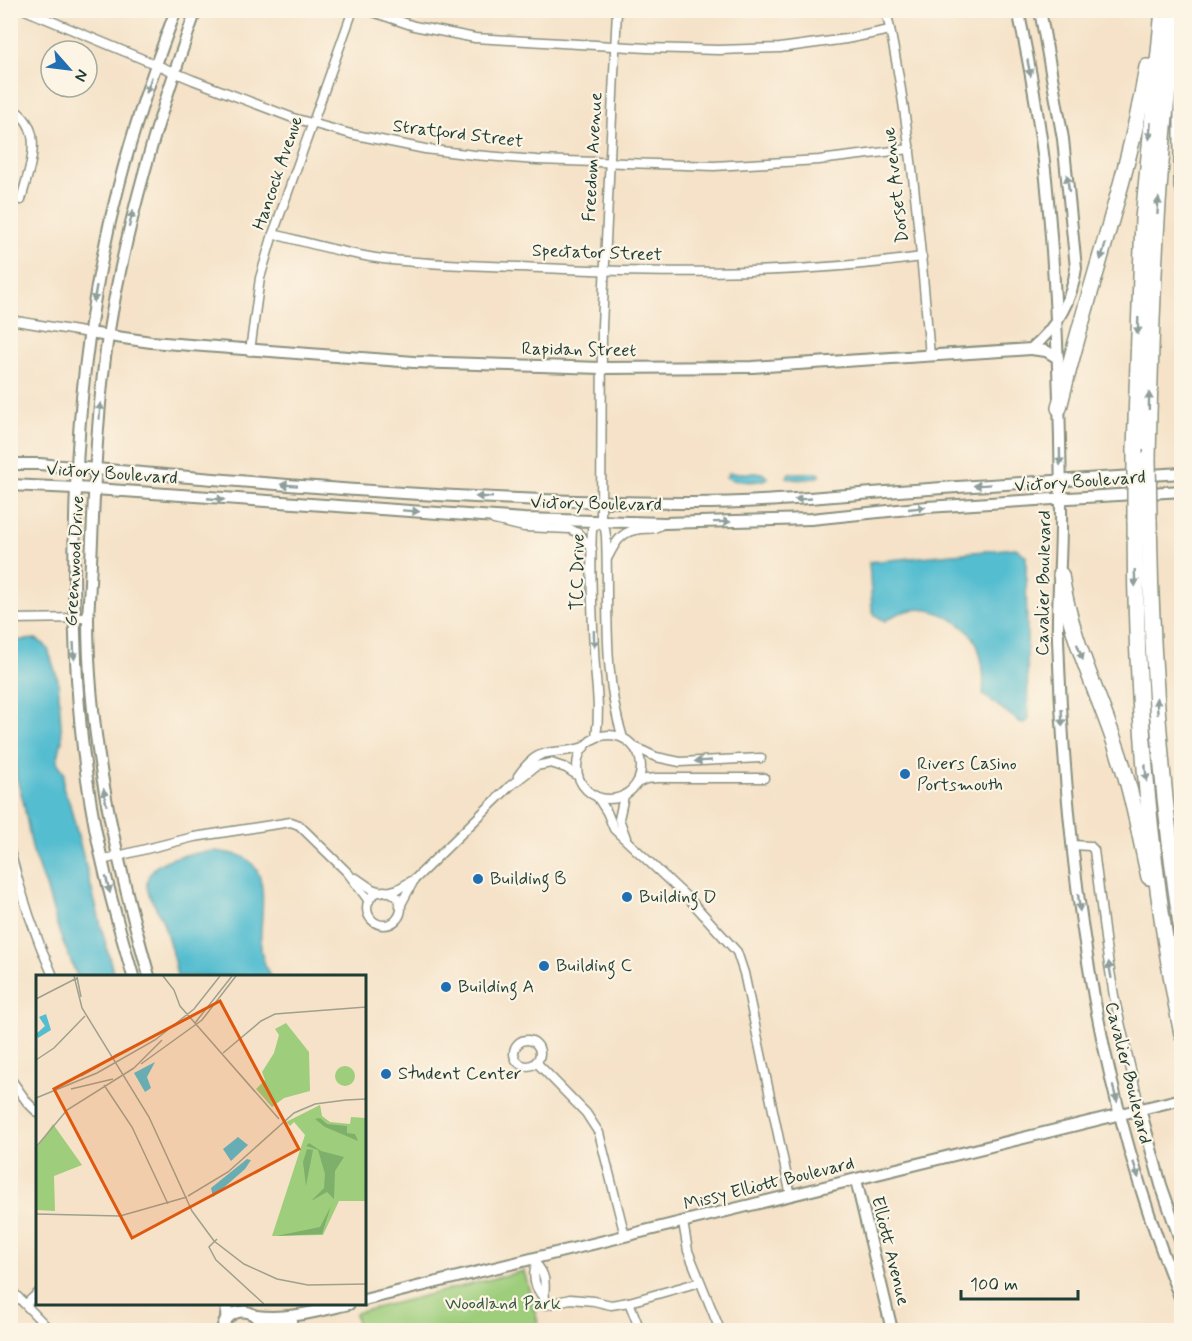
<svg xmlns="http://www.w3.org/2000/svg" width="1192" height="1341" viewBox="0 0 1192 1341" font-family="Mynerve,sans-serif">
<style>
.green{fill:#9ecd7b;stroke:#5e8558;stroke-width:1.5}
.water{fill:#54bdd0;stroke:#3a7d82;stroke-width:1.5}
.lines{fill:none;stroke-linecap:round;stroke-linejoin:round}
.street-casing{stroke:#8a907e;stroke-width:11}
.secondary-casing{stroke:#8a907e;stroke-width:14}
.highway-casing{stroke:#8a907e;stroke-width:18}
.street{stroke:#fff;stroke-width:8}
.secondary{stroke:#fff;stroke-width:10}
.highway{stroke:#fff;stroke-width:15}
.highway-bridge-casing{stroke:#8a907e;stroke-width:18;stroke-linecap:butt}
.highway-bridge{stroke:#fff;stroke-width:15}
.oneway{fill:#8f9e9a}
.poi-dot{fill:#1f6fb2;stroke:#fcf5e5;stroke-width:2}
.labels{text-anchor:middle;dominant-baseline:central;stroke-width:4.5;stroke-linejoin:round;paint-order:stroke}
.street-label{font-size:18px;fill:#1f3d34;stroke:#fcf5e5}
.poi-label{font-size:18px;fill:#1f3d34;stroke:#fcf5e5;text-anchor:start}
.park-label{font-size:18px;fill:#385a42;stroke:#fcf5e5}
.inset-road{fill:none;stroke:#9fa08d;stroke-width:1.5}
.view{fill:#de580e;fill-opacity:0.15;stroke:#de580e;stroke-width:3}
.inset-edge{fill:none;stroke:#1f3d34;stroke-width:3}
</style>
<rect width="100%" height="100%" fill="#fcf5e5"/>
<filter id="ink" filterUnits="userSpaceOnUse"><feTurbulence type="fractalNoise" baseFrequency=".0167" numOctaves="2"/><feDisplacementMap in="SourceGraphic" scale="12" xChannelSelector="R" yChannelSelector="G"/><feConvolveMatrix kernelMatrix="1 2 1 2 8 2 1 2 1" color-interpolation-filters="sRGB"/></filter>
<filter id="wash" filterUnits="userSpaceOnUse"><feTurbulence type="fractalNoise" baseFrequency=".008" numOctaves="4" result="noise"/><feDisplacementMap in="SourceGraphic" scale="24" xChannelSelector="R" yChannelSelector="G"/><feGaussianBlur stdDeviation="1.35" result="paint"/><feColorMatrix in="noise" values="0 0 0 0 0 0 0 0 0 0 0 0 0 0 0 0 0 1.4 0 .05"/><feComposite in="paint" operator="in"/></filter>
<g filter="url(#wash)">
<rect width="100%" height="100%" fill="#f5e2c8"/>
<path class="green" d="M 524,1271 L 540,1330 L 358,1330 L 355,1313 Z"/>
<g class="water">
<path d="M 729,473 L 762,473 L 768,478 C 758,483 735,483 726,477 Z"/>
<path d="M 789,473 L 818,473 L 821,475 C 814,480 795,481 787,477 Z"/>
<path d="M 1016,548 L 1026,556 L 1028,720 L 1024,723 L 1020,722 L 983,695 C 985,676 983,658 975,640 C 970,632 962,626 955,621 C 931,606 909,605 885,621 L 875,615 L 872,609 L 869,562 Z"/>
<path d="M 36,639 L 44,644 L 48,649 L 58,680 L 62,740 L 57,762 L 64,772 L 63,788 L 69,801 L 114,976 L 77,976 L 59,932 L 46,886 L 39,870 L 32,848 L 23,800 L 16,776 L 15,727 L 10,706 L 10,641 Z"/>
<path d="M 215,851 C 226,853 238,853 247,859 C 273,877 258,923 261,949 C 262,959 266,968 270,976 L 177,976 C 174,958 169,940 163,922 C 159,910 146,895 147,883 C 149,856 196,853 215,851 Z"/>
</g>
</g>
<g filter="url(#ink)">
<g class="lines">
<defs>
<g id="street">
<path d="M 25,10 L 193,80 L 293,118 L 351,134 L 425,149 L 474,155 L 537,160 L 714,166 L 819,160 L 910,149"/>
<path d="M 367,10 L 414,26 L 475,38 L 647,48 L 719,50 L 780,48 L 846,39 L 890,30"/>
<path d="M 617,10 L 602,326 L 601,521 L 605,529 L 606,536 C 609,603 602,674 623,738"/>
<path d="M 886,10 C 911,124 920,241 930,356"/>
<path d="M 10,107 C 48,128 29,167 21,200"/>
<path d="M 273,234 C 309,243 346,254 383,259 C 443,266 504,266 564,269 C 684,274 802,274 922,257"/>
<path d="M 10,320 L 89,333"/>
<path d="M 250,351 L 260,278 L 273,234 L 353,10"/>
<path d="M 494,520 L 524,527 L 570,529 L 578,533 L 592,549"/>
<path d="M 608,557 C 614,545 621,532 635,530 C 649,527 651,532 664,523"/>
<path d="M 10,619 L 88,618"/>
<circle cx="609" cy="767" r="32"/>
<path d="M 596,737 C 601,706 595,681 594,650 C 592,610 590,569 592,529 L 601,521"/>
<path d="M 635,747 L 656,757 L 680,762 L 761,758"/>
<path d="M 518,776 C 541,743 551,757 584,747"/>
<path d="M 637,783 L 646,779 L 657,778 L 764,778"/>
<path d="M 624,796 L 619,819 L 626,838"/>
<path d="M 598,798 L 607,812 L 614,829 L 691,901 L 737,952 L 744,973 L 791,1196"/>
<path d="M 1072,845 L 1090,846 L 1094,850 L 1106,946 L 1114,996 L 1140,1109"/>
<path d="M 10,851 C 21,894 35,936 53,976"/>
<path d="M 102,860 L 194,837 L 291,822 L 299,825 L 348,873 L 369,901"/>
<path d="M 356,878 L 372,889 L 381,892"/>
<path d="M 10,890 L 19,887"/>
<circle cx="384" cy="908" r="17"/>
<path d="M 387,892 L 398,889 L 415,879 L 510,786 L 536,766 L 551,763 L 566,768 L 578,776"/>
<path d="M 400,906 L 413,882"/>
<circle cx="527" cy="1053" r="13"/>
<path d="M 536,1062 L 586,1113 L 599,1133 L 625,1236"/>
<path d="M 10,1078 L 27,1102 L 38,1113"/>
<path d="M 683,1222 L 688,1251 L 720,1330"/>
<path d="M 10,1289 L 50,1330"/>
<path d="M 545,1299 C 535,1289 532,1277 536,1264 C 551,1281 541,1288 546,1305 L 570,1299 L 594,1301 L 611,1305 L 629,1302 L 700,1282"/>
<path d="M 629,1302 L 640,1330"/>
<path d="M 26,1304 L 38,1293"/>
</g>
<g id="secondary">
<path d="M 1018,10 C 1030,66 1040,123 1046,179 C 1057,288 1060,398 1061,508 C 1062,552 1057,596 1058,639 C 1066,865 1095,1092 1182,1302"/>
<path d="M 89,333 L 151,342 L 414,362 L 601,368 L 752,367 L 1031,349 C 1056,328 1072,300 1076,268 L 1063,139 L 1040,10"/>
<path d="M 1031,349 L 1046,351 L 1058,358"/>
<path d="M 10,464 L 39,464 C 253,483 467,502 682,503 C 765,504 846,494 929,489 C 1013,483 1097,478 1182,473"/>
<path d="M 10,485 L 95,489 L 524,519 L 664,523 L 811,519 L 927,507 L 1182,491"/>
<path d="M 133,976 C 114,911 96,846 87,779 C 73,682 72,586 76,488 C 80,385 93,284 119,185 C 134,126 154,68 176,10"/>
<path d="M 149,976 C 116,859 88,740 88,618 C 94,524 94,429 108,336 C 126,224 158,117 196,10"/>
<path d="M 1140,1109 L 1161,1185 L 1182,1245"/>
<path d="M 856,1180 L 892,1330"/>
<path d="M 364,1300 L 1182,1099"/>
<path d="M 256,1316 C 288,1320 318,1311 349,1304"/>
<path d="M 226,1319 L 227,1304"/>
<path d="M 222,1330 C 226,1306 259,1305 262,1330"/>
<path d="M 271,1330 L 292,1319"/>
</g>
<g id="highway">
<path d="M 1182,56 L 1182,187"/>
<path d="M 1059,408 C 1086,293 1128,183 1147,67"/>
<path d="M 1135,450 L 1143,219 L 1163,10"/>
<path d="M 1148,459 C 1151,309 1157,159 1177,10"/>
<path d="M 1149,519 C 1151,657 1161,794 1182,931"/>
<path d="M 1135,520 C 1135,691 1148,865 1182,1034"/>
<path d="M 1061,575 C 1071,642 1101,698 1121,761 C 1134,799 1140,838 1149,877"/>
</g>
</defs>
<use href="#street" class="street-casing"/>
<use href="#secondary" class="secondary-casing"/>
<use href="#highway" class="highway-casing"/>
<use href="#street" class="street"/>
<use href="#secondary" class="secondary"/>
<use href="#highway" class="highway"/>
<defs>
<g id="highway-bridge">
<path d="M 1135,450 L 1135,520"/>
<path d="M 1148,459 L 1149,519"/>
</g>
</defs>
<use href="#highway-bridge" class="highway-bridge-casing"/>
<use href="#highway-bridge" class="highway-bridge"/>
</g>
<defs><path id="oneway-solid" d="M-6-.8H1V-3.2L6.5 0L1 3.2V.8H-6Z" transform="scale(1.5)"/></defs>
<g class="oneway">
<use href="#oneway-solid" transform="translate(1029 68) rotate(79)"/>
<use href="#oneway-solid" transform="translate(149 85) rotate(108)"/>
<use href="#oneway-solid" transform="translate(1150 131) rotate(95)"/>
<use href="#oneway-solid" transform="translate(1068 183) rotate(-97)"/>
<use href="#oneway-solid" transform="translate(1158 206) rotate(-86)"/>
<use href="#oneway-solid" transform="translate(131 219) rotate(-76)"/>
<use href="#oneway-solid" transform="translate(1103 252) rotate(107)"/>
<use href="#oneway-solid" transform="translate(95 294) rotate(100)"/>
<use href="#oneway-solid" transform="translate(1138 326) rotate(92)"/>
<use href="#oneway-solid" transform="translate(1149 401) rotate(-89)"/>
<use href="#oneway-solid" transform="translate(100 411) rotate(-85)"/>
<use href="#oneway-solid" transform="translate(1060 457) rotate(89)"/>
<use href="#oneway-solid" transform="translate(289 485) rotate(-176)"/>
<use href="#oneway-solid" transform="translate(982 485) rotate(176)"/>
<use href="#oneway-solid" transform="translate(484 497) rotate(-178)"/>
<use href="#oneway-solid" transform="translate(216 499) rotate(5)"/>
<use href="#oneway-solid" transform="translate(803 499) rotate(177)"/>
<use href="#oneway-solid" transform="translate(917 508) rotate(-6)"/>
<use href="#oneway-solid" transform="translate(411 511) rotate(4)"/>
<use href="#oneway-solid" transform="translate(722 522) rotate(-1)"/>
<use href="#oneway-solid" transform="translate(1135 578) rotate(88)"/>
<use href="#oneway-solid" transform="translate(594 639) rotate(89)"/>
<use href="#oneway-solid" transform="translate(74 651) rotate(87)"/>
<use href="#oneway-solid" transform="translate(1080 652) rotate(70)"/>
<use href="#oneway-solid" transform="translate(1157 706) rotate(-94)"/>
<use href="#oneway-solid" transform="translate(1062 718) rotate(87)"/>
<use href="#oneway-solid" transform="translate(703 761) rotate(177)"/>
<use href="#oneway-solid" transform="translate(1146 773) rotate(85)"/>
<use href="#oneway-solid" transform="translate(105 797) rotate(-100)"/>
<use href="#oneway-solid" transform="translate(108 885) rotate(76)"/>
<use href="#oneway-solid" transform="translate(1079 903) rotate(84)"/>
<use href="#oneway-solid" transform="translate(1110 970) rotate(-100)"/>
<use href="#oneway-solid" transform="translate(1115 1094) rotate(75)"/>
<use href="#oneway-solid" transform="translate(1136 1170) rotate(72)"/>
</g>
</g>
<g class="poi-dot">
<circle cx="905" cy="774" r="6"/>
<circle cx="478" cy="879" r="6"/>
<circle cx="627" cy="897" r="6"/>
<circle cx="544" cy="966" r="6"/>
<circle cx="446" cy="987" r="6"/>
<circle cx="386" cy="1074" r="6"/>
</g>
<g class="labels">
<g class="street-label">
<text transform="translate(458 134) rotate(7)">Stratford Street</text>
<text transform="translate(593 157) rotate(-87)">Freedom Avenue</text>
<text transform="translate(278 173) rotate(-71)">Hancock Avenue</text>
<text transform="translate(896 185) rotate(-97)">Dorset Avenue</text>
<text transform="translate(597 253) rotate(2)">Spectator Street</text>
<text transform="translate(579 350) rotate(1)">Rapidan Street</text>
<text transform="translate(112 474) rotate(4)">Victory Boulevard</text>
<text transform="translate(1080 482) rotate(-4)">Victory Boulevard</text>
<text transform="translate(596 504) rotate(1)">Victory Boulevard</text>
<text transform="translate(75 561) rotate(-87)">Greenwood Drive</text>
<text transform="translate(578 572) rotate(-89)">TCC Drive</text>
<text transform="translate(1044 583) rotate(-89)">Cavalier Boulevard</text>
<text transform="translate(1128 1073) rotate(76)">Cavalier Boulevard</text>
<text transform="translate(769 1184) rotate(-14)">Missy Elliott Boulevard</text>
<text transform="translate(890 1251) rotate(76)">Elliott Avenue</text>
</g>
<g class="poi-label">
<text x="917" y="764">Rivers Casino<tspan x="917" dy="21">Portsmouth</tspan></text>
<text x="490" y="879">Building B</text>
<text x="639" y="897">Building D</text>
<text x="556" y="966">Building C</text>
<text x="458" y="987">Building A</text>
<text x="398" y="1074">Student Center</text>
</g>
<g class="park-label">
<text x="503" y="1304">Woodland Park</text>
</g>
</g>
<g transform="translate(36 975)">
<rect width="330" height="330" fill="#f5e2c8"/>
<path d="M 250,48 L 273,77 L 274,116 L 248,123 L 236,132 L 220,114 L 229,105 L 226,97 L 238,78 L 243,60 L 239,54 ZM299 101a10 10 0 1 1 20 0a10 10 0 1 1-20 0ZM 284,130 L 286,141 L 294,147 L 314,149 L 315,142 L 330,143 L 330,226 L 303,226 L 287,260 L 236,261 L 269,160 L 258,147 L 254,151 L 250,147 ZM 17,149 L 46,190 L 18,201 L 19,236 L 0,235 L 0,174 Z" fill="#9ecd7b"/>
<path d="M 284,143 L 291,149 L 311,151 L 311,158 L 319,159 L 322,166 L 289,152 L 279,144 ZM 273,168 L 285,176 L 308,182 L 299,196 L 298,224 L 291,217 L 275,226 L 288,213 L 289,199 L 282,175 L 270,171 ZM 271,174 L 277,175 L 270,211 L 267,187 ZM 295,231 L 286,259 L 240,261 L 284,252 Z" fill="#7eb06b"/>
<path d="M 10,39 L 15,55 L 2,63 L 0,59 L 9,51 L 3,42 ZM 119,87 L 111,102 L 115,113 L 109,117 L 98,98 ZM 202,162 L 212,170 L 195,186 L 187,174 ZM 211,184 L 215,185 L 209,194 L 177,222 L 175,213 Z" fill="#54bdd0"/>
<path class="inset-road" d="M 38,1 L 46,33 L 113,142 L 156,236 L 178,266 L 208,289 L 241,304 L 272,310 L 330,309M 127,1 L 138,15 L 144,31 L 243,144M 41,2 L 45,22M 0,24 L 41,3M 159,48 L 196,1M 187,78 L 225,46 L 239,39 L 330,32M 78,81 L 118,61M 0,85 L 18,73 L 49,41M 105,89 L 166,45 L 200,1M 61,92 L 77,82M 98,93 L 126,65M 45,101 L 61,92M 68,110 L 96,152 L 132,229M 35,114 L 77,104M 0,123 L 61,98 L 119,65 L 158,34 L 184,1M 310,125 L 330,124M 0,172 L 31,135 L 98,93M 152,221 L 192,197 L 258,138 L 279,129 L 310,125M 0,239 L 84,241 L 151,222M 181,264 L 173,272 L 180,285 L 228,329"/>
<path class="view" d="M 184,26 L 263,174 L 96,263 L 18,114 Z"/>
<rect width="330" height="330" class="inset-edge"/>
</g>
<rect width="1192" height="1341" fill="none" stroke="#fcf5e5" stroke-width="36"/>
<g transform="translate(69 69) rotate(118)"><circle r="28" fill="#fcf5e5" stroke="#a4ab9e" stroke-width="1.5"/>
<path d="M0-4.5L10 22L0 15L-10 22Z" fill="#1f6fb2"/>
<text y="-9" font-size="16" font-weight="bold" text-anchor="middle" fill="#1f3d34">N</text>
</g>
<path d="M961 1290v9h117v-9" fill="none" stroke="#1f3d34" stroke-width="3"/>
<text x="970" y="1290" font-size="18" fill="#1f3d34" stroke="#fcf5e5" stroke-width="4.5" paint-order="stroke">100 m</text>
</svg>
